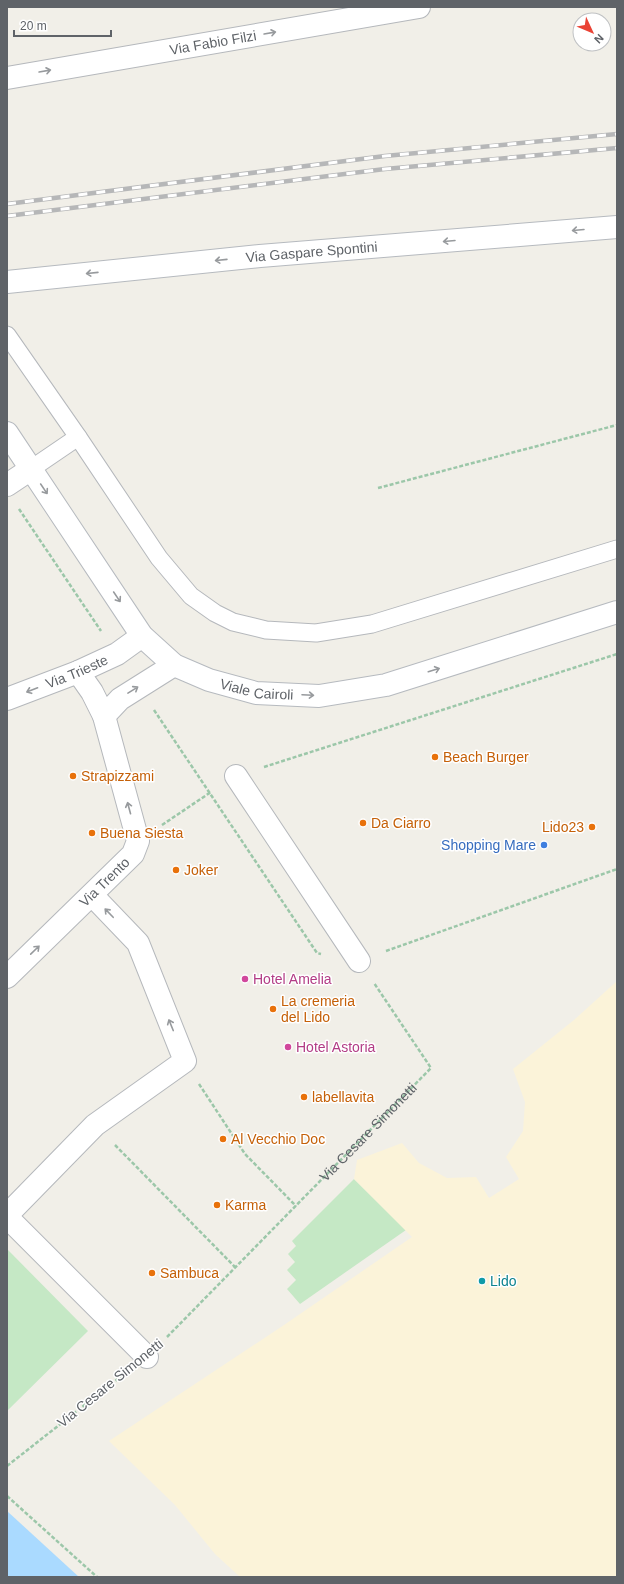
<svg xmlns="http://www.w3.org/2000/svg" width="624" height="1584" viewBox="0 0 624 1584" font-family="Arial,sans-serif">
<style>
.green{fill:#c5e8c5}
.sand{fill:#fbf3d9}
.water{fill:#aadaff}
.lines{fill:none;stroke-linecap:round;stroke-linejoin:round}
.lane-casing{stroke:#b5b8bc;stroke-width:19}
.street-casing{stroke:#b5b8bc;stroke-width:24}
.secondary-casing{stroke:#b6babf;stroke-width:24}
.path{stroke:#9cc7a9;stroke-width:2.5;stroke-dasharray:4 2;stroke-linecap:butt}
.lane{stroke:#fff;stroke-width:17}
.street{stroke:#fff;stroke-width:22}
.secondary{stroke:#fff;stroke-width:22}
.rail-casing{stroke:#b6b7b8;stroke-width:4.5}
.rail{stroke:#fff;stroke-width:3;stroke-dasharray:9;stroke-linecap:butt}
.oneway{stroke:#979a9d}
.food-dot{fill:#e8710a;stroke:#fff;stroke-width:1.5}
.shop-dot{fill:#3f7fe0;stroke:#fff;stroke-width:1.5}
.hotel-dot{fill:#d1479c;stroke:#fff;stroke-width:1.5}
.culture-dot{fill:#0f9aa8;stroke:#fff;stroke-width:1.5}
.labels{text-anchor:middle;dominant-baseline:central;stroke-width:3;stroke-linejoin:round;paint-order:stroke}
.street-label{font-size:14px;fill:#5f6368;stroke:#fff}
.food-label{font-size:14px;fill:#c56008;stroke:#fff;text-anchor:start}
.shop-label{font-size:14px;fill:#366cbe;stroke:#fff;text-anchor:end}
.hotel-label{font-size:14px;fill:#b23c85;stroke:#fff;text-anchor:start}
.culture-label{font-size:14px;fill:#0d838f;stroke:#fff;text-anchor:start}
</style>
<rect width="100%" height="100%" fill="#f1efe8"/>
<g class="green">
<path d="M 354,1179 L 406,1230 L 300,1304 L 287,1289 L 296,1280 L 287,1270 L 295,1262 L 288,1254 L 296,1246 L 292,1241 Z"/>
<path d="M 7,1249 L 88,1331 L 7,1411 Z"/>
</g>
<path class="sand" d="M 617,981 L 617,1577 L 240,1577 L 215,1554 L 175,1505 L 109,1441 L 284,1325 L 412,1237 L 354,1179 L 357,1160 L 402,1143 L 419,1163 L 447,1178 L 476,1177 L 489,1198 L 519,1179 L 506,1157 L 523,1131 L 525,1102 L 513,1069 L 574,1020 Z"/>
<path class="water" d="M 7,1511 L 79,1577 L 7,1577 Z"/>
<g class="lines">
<defs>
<g id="lane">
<path d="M 7,335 L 78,437 L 159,558 L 191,596 L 215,613 L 233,622 L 266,630 L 316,633 L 372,624 L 617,549"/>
<path d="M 31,469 L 78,437"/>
</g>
<g id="street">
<path id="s2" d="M 7,78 L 419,7"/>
<path d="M 7,485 L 31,469"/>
<path id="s3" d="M 7,699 L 78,672 L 117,654 L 142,636"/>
<path d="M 104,716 L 120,699 L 174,665"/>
<path d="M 236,776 L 359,961"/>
<path id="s4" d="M 7,977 L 133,854 L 138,841 L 104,716 L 92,692 L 78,672"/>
<path d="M 7,1215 L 95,1125 L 185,1061 L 138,943 L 92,895"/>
<path d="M 7,1217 L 147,1357"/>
</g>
<g id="secondary">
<path id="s5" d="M 7,282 L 260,256 L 617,227"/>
<path id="s6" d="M 7,433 L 142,636 L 174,665 L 209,680 L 256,693 L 319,696 L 386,685 L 617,612"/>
</g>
</defs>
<use href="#lane" class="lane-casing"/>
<use href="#street" class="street-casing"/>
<use href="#secondary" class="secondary-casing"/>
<g class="path">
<path d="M 378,488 L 617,425"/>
<path d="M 19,509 L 101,631"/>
<path d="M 154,710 L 317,953 L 321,954"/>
<path d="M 264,767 L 617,654"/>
<path d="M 162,825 L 211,792"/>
<path d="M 386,951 L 617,869"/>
<path d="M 199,1084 L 245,1154 L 296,1206"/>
<path d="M 115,1145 L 235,1267"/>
<path id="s1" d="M 167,1337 L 431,1068 L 374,983"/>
<path d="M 7,1466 L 124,1374"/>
<path d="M 7,1496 L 97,1577"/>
</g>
<use href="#lane" class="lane"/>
<use href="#street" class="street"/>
<use href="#secondary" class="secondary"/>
<defs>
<g id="rail">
<path d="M 7,204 L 385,156 L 617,134"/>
<path d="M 7,216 L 385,169 L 617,148"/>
</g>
</defs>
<use href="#rail" class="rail-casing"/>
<use href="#rail" class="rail"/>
</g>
<defs><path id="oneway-shaft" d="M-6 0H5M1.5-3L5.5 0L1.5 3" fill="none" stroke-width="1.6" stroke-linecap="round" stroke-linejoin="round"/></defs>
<g class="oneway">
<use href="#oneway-shaft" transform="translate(270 33) rotate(-10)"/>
<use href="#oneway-shaft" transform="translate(45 71) rotate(-10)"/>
<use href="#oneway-shaft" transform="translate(578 230) rotate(175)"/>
<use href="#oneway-shaft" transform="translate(449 241) rotate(175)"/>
<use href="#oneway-shaft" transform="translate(221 260) rotate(174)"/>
<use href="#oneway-shaft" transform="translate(92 273) rotate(174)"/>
<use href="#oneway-shaft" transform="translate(44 489) rotate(56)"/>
<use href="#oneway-shaft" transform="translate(117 597) rotate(56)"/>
<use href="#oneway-shaft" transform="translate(434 670) rotate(-17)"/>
<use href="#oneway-shaft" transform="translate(32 690) rotate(159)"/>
<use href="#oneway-shaft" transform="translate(133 690) rotate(-32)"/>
<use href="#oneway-shaft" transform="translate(308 695) rotate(3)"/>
<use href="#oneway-shaft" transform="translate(129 808) rotate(-105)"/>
<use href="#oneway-shaft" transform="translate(109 913) rotate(-134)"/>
<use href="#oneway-shaft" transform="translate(35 950) rotate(-44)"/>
<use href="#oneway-shaft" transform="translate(171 1025) rotate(-112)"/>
</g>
<g class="food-dot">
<circle cx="435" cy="757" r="4"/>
<circle cx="73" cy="776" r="4"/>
<circle cx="363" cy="823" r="4"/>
<circle cx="592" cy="827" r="4"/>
<circle cx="92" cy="833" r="4"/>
<circle cx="176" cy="870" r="4"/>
<circle cx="273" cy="1009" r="4"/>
<circle cx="304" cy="1097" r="4"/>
<circle cx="223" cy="1139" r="4"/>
<circle cx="217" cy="1205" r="4"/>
<circle cx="152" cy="1273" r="4"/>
</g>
<circle class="shop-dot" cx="544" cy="845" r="4"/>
<g class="hotel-dot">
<circle cx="245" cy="979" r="4"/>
<circle cx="288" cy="1047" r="4"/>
</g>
<circle class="culture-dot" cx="482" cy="1281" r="4"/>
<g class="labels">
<g class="street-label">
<text stroke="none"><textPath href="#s2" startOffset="209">Via Fabio Filzi</textPath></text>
<text stroke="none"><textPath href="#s5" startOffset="306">Via Gaspare Spontini</textPath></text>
<text stroke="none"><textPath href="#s3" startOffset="75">Via Trieste</textPath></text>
<text stroke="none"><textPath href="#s6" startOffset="374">Viale Cairoli</textPath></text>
<text stroke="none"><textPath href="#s4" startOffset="136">Via Trento</textPath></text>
<text stroke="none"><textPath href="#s1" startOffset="287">Via Cesare Simonetti</textPath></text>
<text transform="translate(110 1383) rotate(-39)">Via Cesare Simonetti</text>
</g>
<g class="food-label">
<text x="443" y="757">Beach Burger</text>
<text x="81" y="776">Strapizzami</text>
<text x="371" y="823">Da Ciarro</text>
<text x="584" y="827" text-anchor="end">Lido23</text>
<text x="100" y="833">Buena Siesta</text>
<text x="184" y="870">Joker</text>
<text x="281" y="1001">La cremeria<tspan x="281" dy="16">del Lido</tspan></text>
<text x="312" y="1097">labellavita</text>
<text x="231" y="1139">Al Vecchio Doc</text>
<text x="225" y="1205">Karma</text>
<text x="160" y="1273">Sambuca</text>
</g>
<g class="shop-label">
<text x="536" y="845">Shopping Mare</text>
</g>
<g class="hotel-label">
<text x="253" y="979">Hotel Amelia</text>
<text x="296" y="1047">Hotel Astoria</text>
</g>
<g class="culture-label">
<text x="490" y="1281">Lido</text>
</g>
</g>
<rect width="624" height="1584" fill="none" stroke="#5f6368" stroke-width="16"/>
<g transform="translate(592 32) rotate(134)"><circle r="19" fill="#ffffff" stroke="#bfc1c3"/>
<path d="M0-3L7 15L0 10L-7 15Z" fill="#ea4335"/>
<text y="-6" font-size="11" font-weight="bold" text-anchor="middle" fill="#5f6368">N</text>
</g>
<path d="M14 30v6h97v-6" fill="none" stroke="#5f6368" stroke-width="2"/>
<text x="20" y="30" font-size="12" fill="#5f6368" stroke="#ffffff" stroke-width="3" paint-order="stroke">20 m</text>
</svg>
